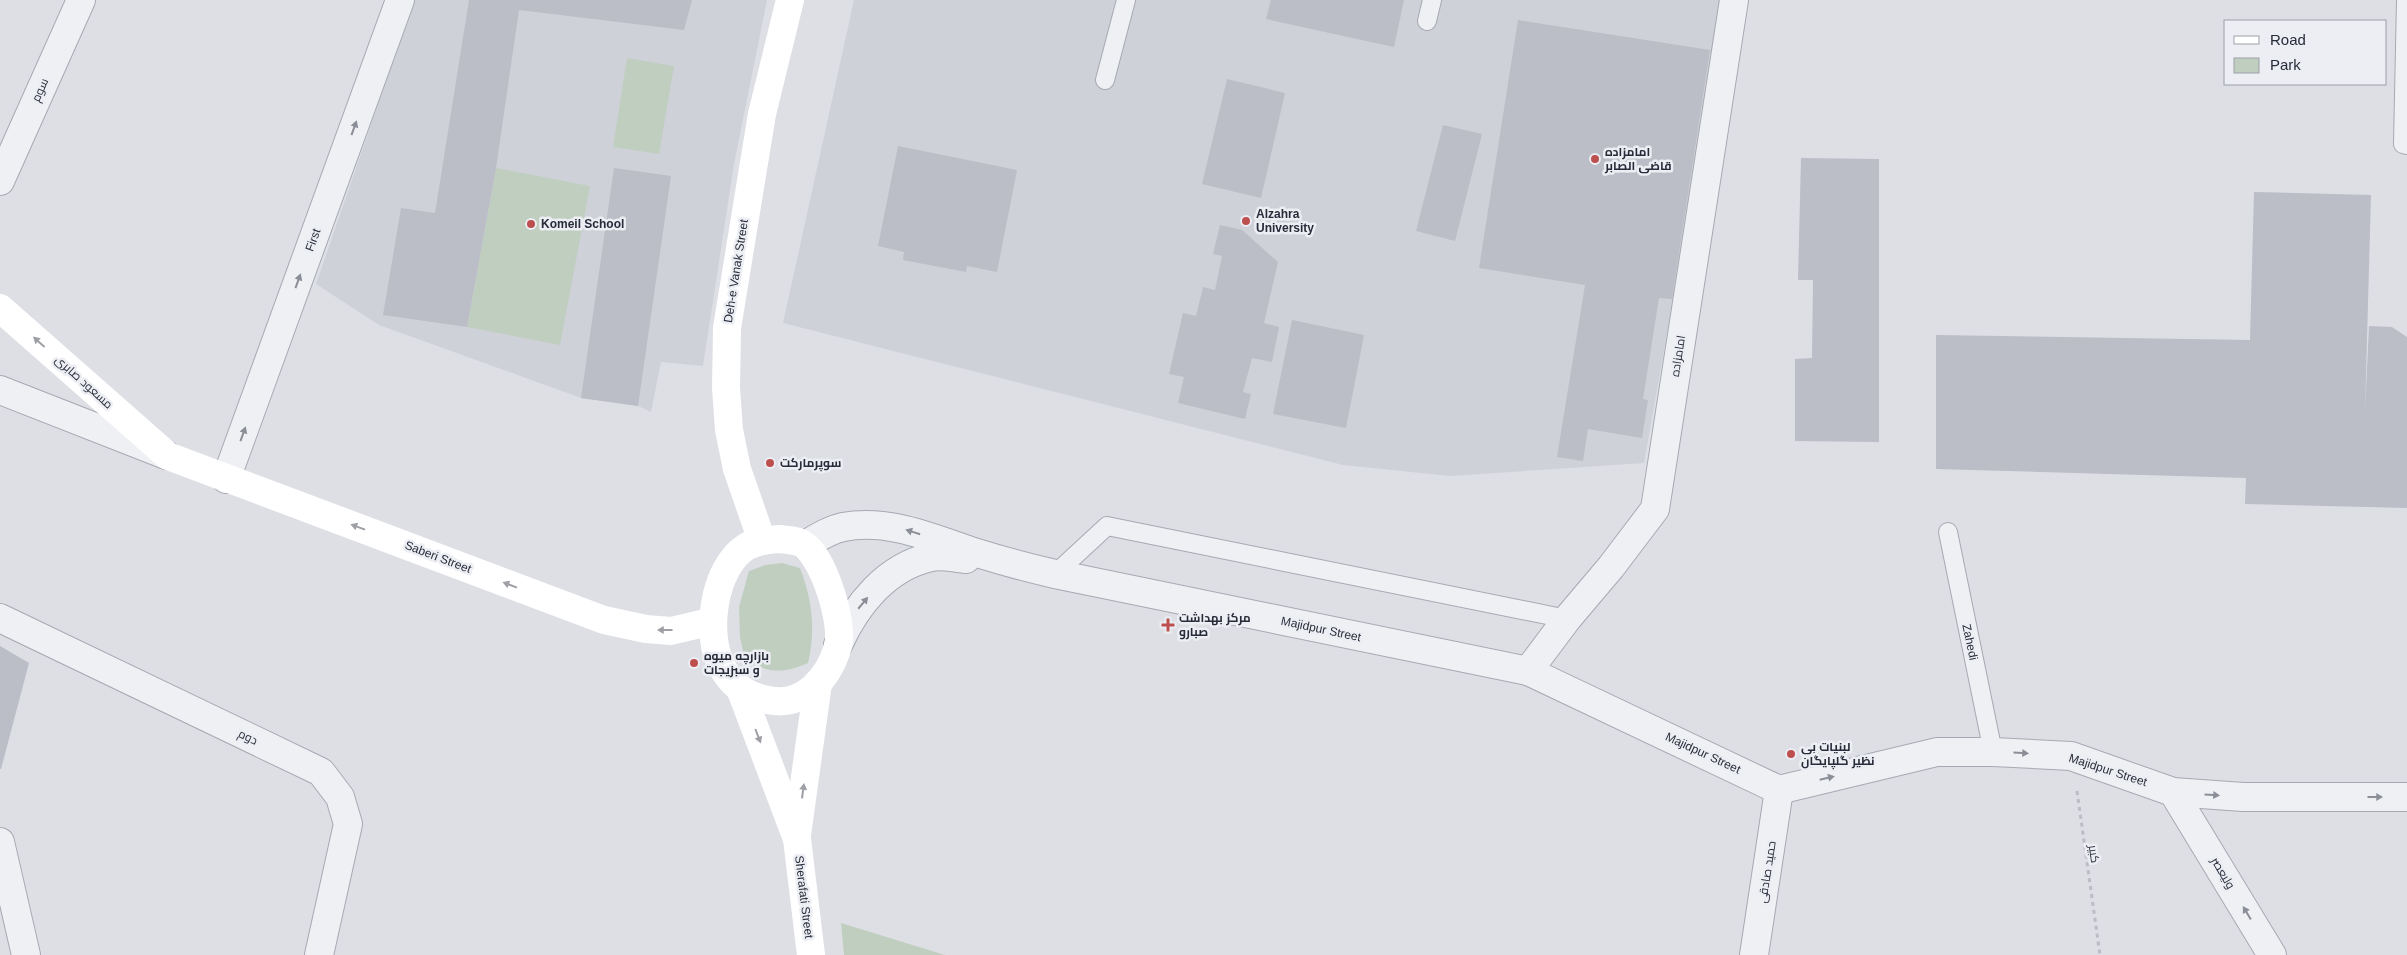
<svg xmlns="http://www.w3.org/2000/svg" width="2407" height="955" viewBox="0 0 2407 955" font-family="Arial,Cairo,sans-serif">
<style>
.built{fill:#cfd1d9}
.green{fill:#c0cebf}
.building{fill:#bbbdc7}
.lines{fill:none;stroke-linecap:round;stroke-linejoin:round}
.lane-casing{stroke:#a7a9b2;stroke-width:20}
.street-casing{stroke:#a7a9b2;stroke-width:30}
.path{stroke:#bbbdc4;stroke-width:3;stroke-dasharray:4 4;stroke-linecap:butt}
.lane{stroke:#eff0f4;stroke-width:18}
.street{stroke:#eff0f4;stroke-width:28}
.secondary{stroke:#fff;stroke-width:28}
.oneway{fill:#8c8e97}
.oneway2{fill:#9ea0a6}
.poi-dot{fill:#bd504e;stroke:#eceef3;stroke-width:2}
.labels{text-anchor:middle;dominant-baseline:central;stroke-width:5;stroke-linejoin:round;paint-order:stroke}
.street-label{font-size:12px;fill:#282c3a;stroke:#eceef3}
.poi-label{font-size:12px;font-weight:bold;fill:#282c3a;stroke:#eceef3;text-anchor:start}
</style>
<rect width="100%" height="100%" fill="#dddfe5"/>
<g class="built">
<path d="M 414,0 L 767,0 L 734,164 L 703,366 L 661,362 L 651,412 L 638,406 L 581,398 L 379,325 L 316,284 Z"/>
<path d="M 854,0 L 1726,0 L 1644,463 L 1450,476 L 1343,465 L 783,323 Z"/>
</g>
<g class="green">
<path d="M 627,58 L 674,66 L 659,154 L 613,147 Z"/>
<path d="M 496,168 L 590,186 L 560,345 L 467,327 Z"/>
<path d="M 782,563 L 800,568 C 812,599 816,630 808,663 C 783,674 769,673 745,660 L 740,637 L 739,607 L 749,571 L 765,565 Z"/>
<path d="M 841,923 L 945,955 L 844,955 Z"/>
</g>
<g class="building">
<path d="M 469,0 L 692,0 L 684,30 L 519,10 L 496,168 L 467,327 L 383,315 L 401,208 L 435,213 Z"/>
<path d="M 1271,0 L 1404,0 L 1394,47 L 1266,19 Z"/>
<path d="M 1518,20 L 1710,50 L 1672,299 L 1659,298 L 1643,399 L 1648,400 L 1642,438 L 1588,429 L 1583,461 L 1557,457 L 1585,285 L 1479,268 Z"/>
<path d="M 1227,79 L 1285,93 L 1261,198 L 1202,184 Z"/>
<path d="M 1443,125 L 1482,134 L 1455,241 L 1416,231 Z"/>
<path d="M 898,146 L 1017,170 L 997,272 L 967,266 L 966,272 L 903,260 L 904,252 L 878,246 Z"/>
<path d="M 1801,158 L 1879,159 L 1879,442 L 1795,441 L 1795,359 L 1812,358 L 1813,280 L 1798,280 Z"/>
<path d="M 614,168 L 671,176 L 638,406 L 581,398 Z"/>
<path d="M 2254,192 L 2371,195 L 2365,411 L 2369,326 L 2392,327 L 2407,337 L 2407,508 L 2245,504 L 2246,478 L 1936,469 L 1936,335 L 2250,340 Z"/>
<path d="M 1220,225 L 1242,230 L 1278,262 L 1264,323 L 1279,327 L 1272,362 L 1252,358 L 1243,392 L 1251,394 L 1245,419 L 1178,403 L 1184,377 L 1169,374 L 1183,313 L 1196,316 L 1203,287 L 1215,290 L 1222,256 L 1213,254 Z"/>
<path d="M 1292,320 L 1364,335 L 1346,428 L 1273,414 Z"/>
<path d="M 0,646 L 29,663 L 1,769 L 0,769 Z"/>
</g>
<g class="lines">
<defs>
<g id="lane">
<path d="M 2406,0 L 2403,144 L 2407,145"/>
<path d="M 1427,21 L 1432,0"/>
<path d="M 1105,80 L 1126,0"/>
<path d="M 1948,532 L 1993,752"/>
<path d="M 1055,574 L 1107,526 L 1567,619"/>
</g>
<g id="street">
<path d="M 0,181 L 81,0"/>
<path d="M 0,390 L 166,455"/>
<path d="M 226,479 L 400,0"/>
<path d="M 805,545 C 817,538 829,530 843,527 C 889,518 934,539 977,553 C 1003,561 1028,568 1055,574 L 1528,671 L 1779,790 L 1937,752 L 1993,752 L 2071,756 L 2173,792 L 2243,797 L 2407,797"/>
<path d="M 0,618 L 321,772 L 340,797 L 348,824 L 319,955"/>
<path d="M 838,645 C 856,605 886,567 931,557 C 941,555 955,558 966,559"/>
<path d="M 1528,671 L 1567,619 L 1611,567 L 1655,509 L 1734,0"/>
<path d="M 2173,792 L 2272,955"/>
<path d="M 0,842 L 26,955"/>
<path d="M 1754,955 L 1779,790"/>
</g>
</defs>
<use href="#lane" class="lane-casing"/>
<use href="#street" class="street-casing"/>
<path class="path" d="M 2077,791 L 2100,955"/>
<use href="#lane" class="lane"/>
<use href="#street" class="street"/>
<g class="secondary">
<path d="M 0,308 L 168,456 L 604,620 L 646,629 L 671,631 L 713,621"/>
<path d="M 779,539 C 787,540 797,540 804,545 C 824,559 844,623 838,646 C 829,678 803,708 768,700 C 747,696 734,687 723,669 C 704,636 713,568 746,547 C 755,541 768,540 779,539 Z"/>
<path d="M 762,541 L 737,469 L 729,430 L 726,388 L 727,328 L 762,114 L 790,0"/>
<path d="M 741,691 L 797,839 L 811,955"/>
<path d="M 797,835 L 818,683"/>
</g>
</g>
<defs><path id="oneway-solid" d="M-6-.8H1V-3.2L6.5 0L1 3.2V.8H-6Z" transform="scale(1.25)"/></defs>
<g class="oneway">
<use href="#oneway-solid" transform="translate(354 128) rotate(-70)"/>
<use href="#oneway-solid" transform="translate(298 281) rotate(-70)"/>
<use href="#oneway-solid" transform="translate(243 434) rotate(-70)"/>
<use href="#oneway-solid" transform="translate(913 532) rotate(-162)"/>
<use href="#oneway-solid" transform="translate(863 603) rotate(-50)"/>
<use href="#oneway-solid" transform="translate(2021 753) rotate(3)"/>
<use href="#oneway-solid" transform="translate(1827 778) rotate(-13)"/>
<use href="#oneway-solid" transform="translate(2212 795) rotate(4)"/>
<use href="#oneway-solid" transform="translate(2375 797)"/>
<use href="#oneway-solid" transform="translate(2247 913) rotate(-121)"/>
</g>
<g class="oneway2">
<use href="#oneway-solid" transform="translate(39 342) rotate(-138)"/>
<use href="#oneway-solid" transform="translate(358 527) rotate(-160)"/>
<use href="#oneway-solid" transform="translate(510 585) rotate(-159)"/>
<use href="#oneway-solid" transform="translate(665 630) rotate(-180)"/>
<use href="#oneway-solid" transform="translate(758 736) rotate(69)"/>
<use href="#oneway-solid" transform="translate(803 791) rotate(-82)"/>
</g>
<g class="poi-dot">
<circle cx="1595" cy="159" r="5"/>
<circle cx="1246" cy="221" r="5"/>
<circle cx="531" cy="224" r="5"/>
<circle cx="770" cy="463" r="5"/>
<path d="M1165.5 617.5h5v5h5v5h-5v5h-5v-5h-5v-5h5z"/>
<circle cx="694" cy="663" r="5"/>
<circle cx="1791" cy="754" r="5"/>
</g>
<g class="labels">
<g class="street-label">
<text transform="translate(40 90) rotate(-66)">سوم</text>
<text transform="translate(313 240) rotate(-70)">First</text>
<text transform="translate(736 271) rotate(-81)">Deh-e Vanak Street</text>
<text transform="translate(1678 356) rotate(-81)">امامزاده</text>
<text transform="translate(84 382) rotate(42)">مسعود صابری</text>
<text transform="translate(438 557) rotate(21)">Saberi Street</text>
<text transform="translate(1321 629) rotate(12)">Majidpur Street</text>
<text transform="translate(1970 642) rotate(78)">Zahedi</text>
<text transform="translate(248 737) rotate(26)">دوم</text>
<text transform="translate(1703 753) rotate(25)">Majidpur Street</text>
<text transform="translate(2108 770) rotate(18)">Majidpur Street</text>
<text transform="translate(2094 854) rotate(82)">کبیر</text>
<text transform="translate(1767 872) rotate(-81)">حمید صادقی</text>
<text transform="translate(2223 873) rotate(59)">ولیعصر</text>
<text transform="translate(804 897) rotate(83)">Sherafati Street</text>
</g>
<g class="poi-label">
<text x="1605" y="152">امامزاده<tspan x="1605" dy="14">قاضی الصابر</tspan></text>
<text x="1256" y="214">Alzahra<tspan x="1256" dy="14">University</tspan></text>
<text x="541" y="224">Komeil School</text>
<text x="780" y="463">سوپرمارکت</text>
<text x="1179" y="618">مرکز بهداشت<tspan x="1179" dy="14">صبارو</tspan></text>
<text x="704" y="656">بازارچه میوه<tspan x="704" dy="14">و سبزیجات</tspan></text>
<text x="1801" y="747">لبنیات بی<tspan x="1801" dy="14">نظیر گلپایگان</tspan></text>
</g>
</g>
<rect x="2224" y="20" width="162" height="65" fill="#eceef3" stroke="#9ea0a9"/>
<rect x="2234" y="36" width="25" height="8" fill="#ffffff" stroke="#9ea0a9"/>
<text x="2270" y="45" font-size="15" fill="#282c3a">Road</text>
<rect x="2234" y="58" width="25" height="15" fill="#c0cebf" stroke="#9ea0a9"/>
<text x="2270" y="70" font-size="15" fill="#282c3a">Park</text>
</svg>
